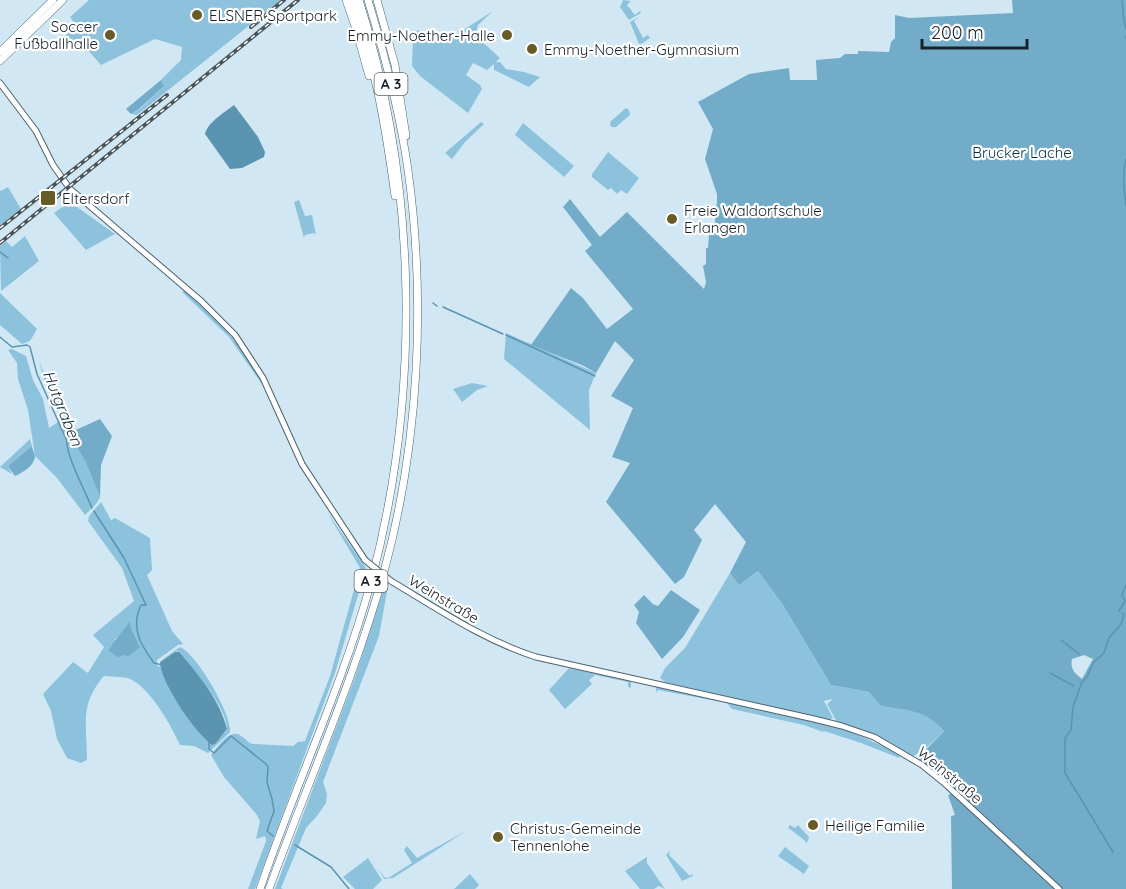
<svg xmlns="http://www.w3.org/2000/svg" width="1126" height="889" viewBox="0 0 1126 889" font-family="Quicksand,sans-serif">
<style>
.green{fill:#8dc2dd;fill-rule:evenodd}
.forest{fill:#72acc9;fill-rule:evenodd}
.water{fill:#5b94b0}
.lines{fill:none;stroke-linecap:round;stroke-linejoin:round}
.stream{stroke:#5b94b0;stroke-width:1.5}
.major-casing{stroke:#4d626c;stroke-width:7}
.highway-casing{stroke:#4d626c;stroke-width:8}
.major{stroke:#fff;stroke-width:5}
.highway{stroke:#fff;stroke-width:7}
.rail-casing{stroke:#49545b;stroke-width:4}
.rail{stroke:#fff;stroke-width:1.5;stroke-dasharray:4.5;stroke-linecap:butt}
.major-bridge-casing{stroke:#4d626c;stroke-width:7;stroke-linecap:butt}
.major-bridge{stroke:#fff;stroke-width:5}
.poi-dot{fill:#675b28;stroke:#fff;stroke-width:2}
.labels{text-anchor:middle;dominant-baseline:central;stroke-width:4.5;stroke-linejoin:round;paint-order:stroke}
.shield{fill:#fff;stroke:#5f6468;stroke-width:1.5}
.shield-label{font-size:14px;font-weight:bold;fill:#1a2227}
.poi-label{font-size:15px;fill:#1a2227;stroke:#fff;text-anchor:start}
.park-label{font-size:15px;fill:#003246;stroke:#fff}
.street-label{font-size:15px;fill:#1a2227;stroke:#fff}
.water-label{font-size:16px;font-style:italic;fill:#122e3b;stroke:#fff}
</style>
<rect width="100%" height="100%" fill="#d1e8f4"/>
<g class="green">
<path d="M 89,0 L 281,0 L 137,115 L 131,114 L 140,109 L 164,86 L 161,80 L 181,60 L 182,47 L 155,39 L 101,65 L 78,39 L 69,47 L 62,40 L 75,24 L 70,17 Z"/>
<path d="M 623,0 L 631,1 L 627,5 L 635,15 L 640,11 L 641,13 L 629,20 L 620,7 Z"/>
<path d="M 493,11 L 478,25 L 476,32 L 479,39 L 500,58 L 496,62 L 500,62 L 506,69 L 524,72 L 540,77 L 529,87 L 494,70 L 494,64 L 487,70 L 473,63 L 466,75 L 480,85 L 482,89 L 468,113 L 420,76 L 412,66 L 413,35 L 418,30 L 443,43 Z"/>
<path d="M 639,17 L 634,21 L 643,38 L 648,35 L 650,38 L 641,44 L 639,44 L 630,22 Z"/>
<path d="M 626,108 L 629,110 L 630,115 L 616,127 L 612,127 L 610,125 L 611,121 Z"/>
<path d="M 481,122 L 484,124 L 465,142 L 452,159 L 445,153 Z"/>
<path d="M 523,123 L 574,166 L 564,177 L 515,135 Z"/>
<path d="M 608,152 L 639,178 L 627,194 L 621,190 L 617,194 L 611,188 L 608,190 L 592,177 L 592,174 Z"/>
<path d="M 8,187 L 21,209 L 0,225 L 0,190 L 1,191 Z"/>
<path d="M 299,200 L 305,216 L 312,215 L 316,235 L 314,233 L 305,235 L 304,238 L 294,202 Z"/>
<path d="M 64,206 L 77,207 L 115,234 L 86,250 L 54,213 Z"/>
<path d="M 25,236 L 39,261 L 1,291 L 0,246 L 6,241 L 12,247 Z"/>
<path d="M 185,290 C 221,322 246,350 268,393 L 229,337 L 182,292 Z"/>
<path d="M 0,293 L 37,329 L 30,341 L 22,344 L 0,325 Z"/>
<path d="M 506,333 L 596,373 L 589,390 L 590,430 L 504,359 Z"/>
<path d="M 12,349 L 26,356 L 33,380 L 43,399 L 49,428 L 63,419 L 46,386 L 39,361 L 47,381 L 76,431 L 70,434 L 85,461 L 100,497 L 97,503 L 85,515 L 57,478 L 35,456 L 28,410 L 18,379 L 17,363 L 8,350 Z"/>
<path d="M 472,383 L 488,386 L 477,390 L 462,402 L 453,389 Z"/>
<path d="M 30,439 L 32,446 L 8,466 L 12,474 L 0,467 Z"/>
<path d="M 101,502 L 111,520 L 115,518 L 150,538 L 152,570 L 147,575 L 172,631 L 183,644 L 178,645 L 157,660 L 157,666 L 161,667 C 171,691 191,729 212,745 L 227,730 C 227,707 196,673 182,655 L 177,651 L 160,661 L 180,647 C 196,653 232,714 230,732 L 208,753 L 194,746 L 180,745 C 171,725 151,690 132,680 C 126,676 112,677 104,676 C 79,705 87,724 87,760 L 81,763 L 67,758 L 57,739 L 51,711 L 43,694 L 73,662 L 88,673 L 104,647 L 93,635 L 134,601 L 122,568 L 88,521 L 89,516 ZM 130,622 L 131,628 L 140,647 L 114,640 L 122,633 Z"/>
<path d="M 327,512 L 366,568 L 335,673 L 255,889 L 248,889 L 266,841 L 265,836 L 256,839 L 260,821 L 257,815 L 224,777 L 211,755 C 217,748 230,727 241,736 C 247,739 247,743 253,744 L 293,746 L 298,742 L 305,741 L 330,676 L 360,568 Z"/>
<path d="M 758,571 L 783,605 L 831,685 L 869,692 L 881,706 C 908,711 924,709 944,731 L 923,751 L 913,756 L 863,731 L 837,722 L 827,704 L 833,699 L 824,701 L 833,718 L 828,720 L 665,682 L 660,678 L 665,668 L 685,648 L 730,573 L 739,585 Z"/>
<path d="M 388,586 L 379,636 L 323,782 L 327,794 L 326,803 L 317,816 L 306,828 L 281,888 L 283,889 L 275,889 L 355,677 L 384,587 Z"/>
<path d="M 569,668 L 627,680 L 631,682 L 631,687 L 629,688 L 628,686 L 628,682 L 595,675 L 589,680 L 592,684 L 565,709 L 549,690 Z"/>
<path d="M 655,686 C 737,706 826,713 900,755 L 899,758 L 861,743 L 824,731 L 823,732 L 804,725 L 732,709 L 727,703 L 658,690 L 657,693 Z"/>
<path d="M 790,825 L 795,828 L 798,825 L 809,837 L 807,843 C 801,837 795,833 788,828 Z"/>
<path d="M 466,831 L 393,878 L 384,879 L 377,867 L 384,877 L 388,878 L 412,863 L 404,850 L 407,846 L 417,858 Z"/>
<path d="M 785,847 L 809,866 L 804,874 L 778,856 Z"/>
<path d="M 670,851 L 669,855 L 690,876 L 692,874 L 693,876 L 682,881 L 666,855 Z"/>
<path d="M 647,857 L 647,863 L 665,889 L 659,886 L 654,889 L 640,889 L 625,871 Z"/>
<path d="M 368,858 L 382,880 L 373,889 L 355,889 L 343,877 Z"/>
<path d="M 470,874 L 479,885 L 475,889 L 454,889 Z"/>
</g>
<g class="forest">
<path d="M 1012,0 L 1126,0 L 1126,889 L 1062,889 L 949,785 L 917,759 L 944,731 C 924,709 908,711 881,706 L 869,692 L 831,685 L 783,605 L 758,571 L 739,585 L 730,573 L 746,542 L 715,504 L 694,530 L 702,540 L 684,577 L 675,584 L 606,502 L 630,463 L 612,457 L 633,408 L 611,396 L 634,360 L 615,341 L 596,373 L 584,366 L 531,345 L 571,288 L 583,298 L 607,329 L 633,309 L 585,251 L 592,245 L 563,207 L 570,199 L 600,237 L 627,212 L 704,289 L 706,282 L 703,266 L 706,264 L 706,248 L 708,248 L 709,235 L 714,229 L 717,202 L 717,194 L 705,159 L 713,129 L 698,102 L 749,74 L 789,68 L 790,80 L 817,80 L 816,60 L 840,58 L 845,54 L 858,54 L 858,51 L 889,52 L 891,42 L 895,38 L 895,15 L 909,18 L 1013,13 ZM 1084,655 L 1093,659 L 1082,679 C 1074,673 1070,668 1072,659 Z"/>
<path d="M 161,80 L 164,86 L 139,109 L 131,114 L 126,109 Z"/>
<path d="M 100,419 L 112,436 L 101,465 L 100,497 L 85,461 L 69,433 Z"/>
<path d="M 32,446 C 32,450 35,453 35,457 C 34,466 22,473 15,476 L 8,466 Z"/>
<path d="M 671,590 L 700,610 L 683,637 L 662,659 L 636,623 L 639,612 L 634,605 L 644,595 L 653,604 L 658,606 Z"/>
<path d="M 130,621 L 131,628 L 140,647 L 129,656 L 124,655 L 118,657 L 109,651 C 114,639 123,632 130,621 Z"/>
<path d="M 953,793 L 1056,889 L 952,889 L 951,816 L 955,815 L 948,795 Z"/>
</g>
<g class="water">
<path d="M 234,105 L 258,137 L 265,152 L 264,157 L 242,168 L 230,169 L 205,134 C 208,122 224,113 234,105 Z"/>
<path d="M 175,652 L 179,652 L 182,655 C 200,677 220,700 227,729 L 215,744 L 212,745 C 195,733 161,683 160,662 Z"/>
</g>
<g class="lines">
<g class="stream">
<path d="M 1122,0 C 1123,10 1123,20 1126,29"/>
<path d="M 1126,36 L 1126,39"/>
<path d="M 1126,159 C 1122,175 1124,189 1126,205"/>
<path d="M 0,252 L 8,258"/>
<path d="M 433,303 L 437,306"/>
<path d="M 443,307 L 503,334"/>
<path d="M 506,335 L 595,376"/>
<path d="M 0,337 L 12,347 L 27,345 L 30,347 L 37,374 L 67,441 C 65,453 86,493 92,508"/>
<path d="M 94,511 L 124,558 L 146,605 L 141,605 C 131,625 139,643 152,660 L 154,663 L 162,665"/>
<path d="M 1119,611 L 1125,601 L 1122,595 L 1126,585"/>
<path d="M 1061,640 L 1079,654"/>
<path d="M 1050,673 L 1074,686"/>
<path d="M 209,741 L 209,749 L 214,753 L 231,736 L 266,764 L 268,767 L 267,782 L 272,799 L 274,811 L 267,831 L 273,836"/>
<path d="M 295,845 L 331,867 L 349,889"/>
<path d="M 1113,852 L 1065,773 L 1065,738 L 1071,730 L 1073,707 L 1082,682 L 1087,677 L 1093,663 L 1104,653 L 1109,638 L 1121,624 L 1124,615 L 1122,613"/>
</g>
<defs>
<g id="major">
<path d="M 0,83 L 36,131 L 53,165 L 70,189 L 201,301 L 235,335 L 263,378 L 302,464 L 365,560"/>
<path d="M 391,581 C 438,609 483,640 536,657 L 814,719 L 842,726 L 874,737 L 922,765 L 943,782 L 1059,889"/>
</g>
<g id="highway">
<path d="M 346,0 L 355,26 L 369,76"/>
<path d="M 352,0 C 375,63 386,130 395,196"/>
<path d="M 377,0 L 395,65 L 406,136"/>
<path d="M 0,52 L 53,0"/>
<path d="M 0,61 L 63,0"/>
<path d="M 260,889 C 295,786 342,687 371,582 C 421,394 418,185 359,0"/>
<path d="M 269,889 C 308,782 355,678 385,568 C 419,442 426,300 408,170 C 400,113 385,56 368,0"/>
</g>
</defs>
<use href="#major" class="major-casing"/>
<use href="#highway" class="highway-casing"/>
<use href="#major" class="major"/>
<use href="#highway" class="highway"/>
<defs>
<g id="rail">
<path d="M 251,27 L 284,0"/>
<path d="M 0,228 L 167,95"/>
<path d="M 0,243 L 298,0"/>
</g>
</defs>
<use href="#rail" class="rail-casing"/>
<use href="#rail" class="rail"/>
<defs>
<path id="major-bridge" d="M 365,560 L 391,581"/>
</defs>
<use href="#major-bridge" class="major-bridge-casing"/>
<use href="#major-bridge" class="major-bridge"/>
</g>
<g class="poi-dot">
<circle cx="197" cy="15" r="6"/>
<circle cx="110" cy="35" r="6"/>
<circle cx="507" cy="35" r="6"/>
<circle cx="532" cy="49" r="6"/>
<rect x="40" y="190" width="16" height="16" rx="3"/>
<circle cx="672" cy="219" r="6"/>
<circle cx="813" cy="825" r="6"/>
<circle cx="498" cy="837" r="6"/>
</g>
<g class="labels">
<g class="shield">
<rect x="374.5" y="73" width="33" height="22" rx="4.5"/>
<rect x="354.5" y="570" width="33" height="22" rx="4.5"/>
</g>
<g class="shield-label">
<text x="391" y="84">A 3</text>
<text x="371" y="581">A 3</text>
</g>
<g class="poi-label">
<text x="209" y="15">ELSNER Sportpark</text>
<text x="98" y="26" text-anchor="end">Soccer<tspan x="98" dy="17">Fußballhalle</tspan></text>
<text x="495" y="35" text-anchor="end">Emmy-Noether-Halle</text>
<text x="544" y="49">Emmy-Noether-Gymnasium</text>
<text x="62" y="198">Eltersdorf</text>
<text x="684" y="210">Freie Waldorfschule<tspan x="684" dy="17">Erlangen</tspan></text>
<text x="825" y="825">Heilige Familie</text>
<text x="510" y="828">Christus-Gemeinde<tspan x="510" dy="17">Tennenlohe</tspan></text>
</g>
<g class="park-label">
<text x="1022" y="152">Brucker Lache</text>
</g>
<g class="street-label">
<text transform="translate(444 599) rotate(31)">Weinstraße</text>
<text transform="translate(950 775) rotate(40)">Weinstraße</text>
</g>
<g class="water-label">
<text transform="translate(63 408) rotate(68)">Hutgraben</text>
</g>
</g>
<path d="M922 39v9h105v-9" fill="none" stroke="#1a2227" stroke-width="3"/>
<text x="931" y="39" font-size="18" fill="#1a2227" stroke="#ffffff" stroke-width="4.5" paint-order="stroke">200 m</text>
</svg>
